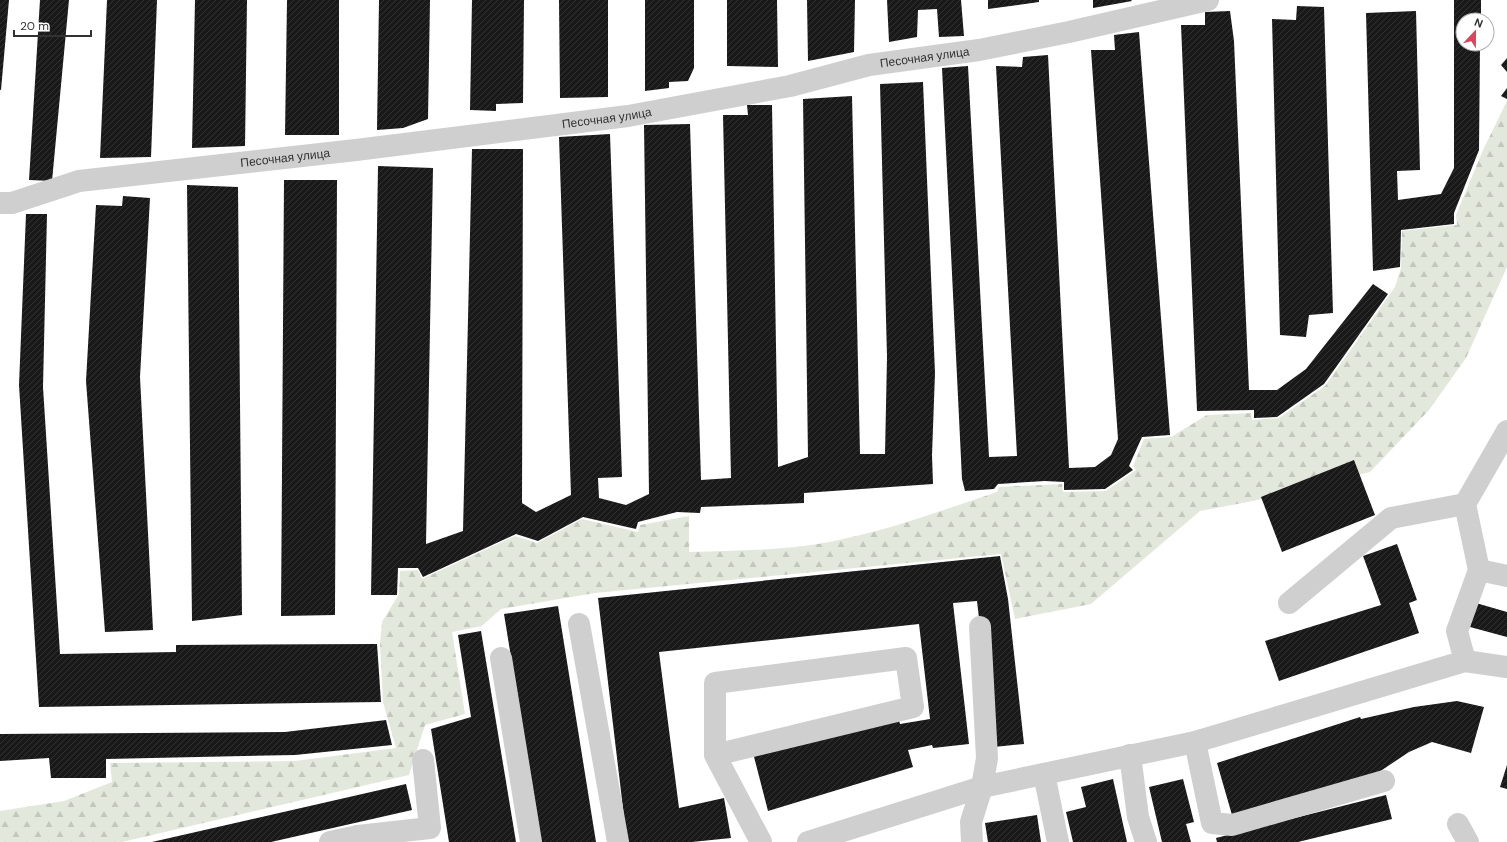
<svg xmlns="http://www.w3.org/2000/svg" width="1507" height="842" viewBox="0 0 1507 842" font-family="'DM Sans',sans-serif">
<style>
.forest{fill:url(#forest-firs)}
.building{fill:url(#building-hatch)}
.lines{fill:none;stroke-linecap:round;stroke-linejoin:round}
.minor{stroke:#cfcfcf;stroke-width:22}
.labels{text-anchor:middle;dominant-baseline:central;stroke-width:4;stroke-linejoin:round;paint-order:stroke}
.street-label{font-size:12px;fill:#323232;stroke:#fff}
</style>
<defs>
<pattern id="forest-firs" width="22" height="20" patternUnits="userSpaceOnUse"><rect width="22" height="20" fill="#e3e8dc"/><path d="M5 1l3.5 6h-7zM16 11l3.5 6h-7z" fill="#c3c7bd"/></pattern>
<pattern id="building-hatch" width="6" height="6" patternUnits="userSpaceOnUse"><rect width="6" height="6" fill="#191919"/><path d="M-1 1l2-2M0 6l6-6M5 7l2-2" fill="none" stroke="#323232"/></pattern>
</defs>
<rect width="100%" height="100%" fill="#fff"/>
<path class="forest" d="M 1507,101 L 1507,267 L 1466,358 L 1429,410 L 1370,472 L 1253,501 L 1200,511 L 1091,604 L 1015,619 L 1001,554 L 595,593 L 501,609 L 482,626 L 452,632 L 465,714 L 425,725 L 409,775 L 122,842 L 0,842 L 0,811 L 64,801 L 112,782 L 110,763 L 295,761 L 396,748 L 383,702 L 380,643 L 382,622 L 399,594 L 400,571 L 418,570 L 422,579 L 515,536 L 537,543 L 582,519 L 638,532 L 640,525 L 689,516 L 689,552 C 738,550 787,551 834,541 C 890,530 943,510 997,492 L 999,487 L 1062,484 L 1063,492 L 1106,491 L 1136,470 L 1133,466 L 1144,439 L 1171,437 L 1207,415 L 1251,413 L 1252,420 L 1279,418 L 1325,386 L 1395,287 L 1401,268 L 1402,231 L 1457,225 L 1456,215 L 1483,150 Z"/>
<g class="building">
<path d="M 0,0 L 9,0 L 1,90 L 0,90 Z"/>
<path d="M 40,0 L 69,0 L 52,181 L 29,180 Z"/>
<path d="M 107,0 L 157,0 L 151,157 L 100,158 Z"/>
<path d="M 195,0 L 247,0 L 245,146 L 192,148 Z"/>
<path d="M 287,0 L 339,0 L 339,135 L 285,135 Z"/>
<path d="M 379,0 L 430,0 L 428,119 L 403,128 L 377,130 Z"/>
<path d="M 472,0 L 524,0 L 523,103 L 496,104 L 496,111 L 470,110 Z"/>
<path d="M 559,0 L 608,0 L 608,97 L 560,98 Z"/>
<path d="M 645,0 L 694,0 L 694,68 L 688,81 L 669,82 L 669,88 L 645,91 Z"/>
<path d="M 727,0 L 777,0 L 778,67 L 727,66 Z"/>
<path d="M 807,0 L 855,0 L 854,52 L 808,61 Z"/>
<path d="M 887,0 L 961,0 L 964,36 L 939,37 L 937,9 L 918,10 L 917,37 L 889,42 Z"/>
<path d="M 988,0 L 1039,0 L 1039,2 L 988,9 Z"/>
<path d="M 1093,0 L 1131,0 L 1132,1 L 1093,8 Z"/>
<path d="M 1454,0 L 1481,0 L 1481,20 L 1463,20 L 1463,44 L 1480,44 L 1479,150 L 1454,213 L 1454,224 L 1401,230 L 1400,267 L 1373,271 L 1366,13 L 1416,11 L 1420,170 L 1397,171 L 1398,200 L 1441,194 L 1454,168 Z"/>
<path d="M 1297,6 L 1324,7 L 1333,313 L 1309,315 L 1306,337 L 1280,335 L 1272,19 L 1296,20 Z"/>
<path d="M 1230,11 L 1234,41 L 1249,390 L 1277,390 L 1306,369 L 1373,284 L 1388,294 L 1324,384 L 1277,417 L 1254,418 L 1254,410 L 1197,411 L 1181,25 L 1205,25 L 1205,12 Z"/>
<path d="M 1139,32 L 1170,435 L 1142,437 L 1129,466 L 1133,470 L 1105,489 L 1064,490 L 1064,482 L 1045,481 L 998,484 L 994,489 L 965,491 L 962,479 L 942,68 L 968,66 L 989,457 L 1017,456 L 996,66 L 1022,67 L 1023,57 L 1048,55 L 1069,468 L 1095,467 L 1111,455 L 1118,439 L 1091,50 L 1115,50 L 1114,35 Z"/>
<path d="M 1507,58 L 1507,72 L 1501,65 Z"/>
<path d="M 923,82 L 935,373 L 932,455 L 933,484 L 804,493 L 804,503 L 701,507 L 700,513 L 677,512 L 638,522 L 636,529 L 583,517 L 538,541 L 516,534 L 423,577 L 418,568 L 398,568 L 397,595 L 371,595 L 378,166 L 433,168 L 426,544 L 463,531 L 472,149 L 523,149 L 522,503 L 536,512 L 571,495 L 559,137 L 610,134 L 622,477 L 598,478 L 599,498 L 626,505 L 649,494 L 644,125 L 690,124 L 701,480 L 731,478 L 723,115 L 748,115 L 747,105 L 772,105 L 778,467 L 808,457 L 803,99 L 852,96 L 860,454 L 885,454 L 887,357 L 880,84 Z"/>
<path d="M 1507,88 L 1507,99 L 1501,96 Z"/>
<path d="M 284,180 L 337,180 L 335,615 L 281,616 Z"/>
<path d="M 187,185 L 238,187 L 242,615 L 192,621 Z"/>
<path d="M 123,196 L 150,198 L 140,377 L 153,630 L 105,632 L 86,381 L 96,205 L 122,206 Z"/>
<path d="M 26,214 L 47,214 L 43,387 L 60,654 L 176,652 L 176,645 L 377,644 L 381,702 L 39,707 L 19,385 Z"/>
<path d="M 1354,460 L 1375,515 L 1282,552 L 1261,497 Z"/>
<path d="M 1397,544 L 1417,600 L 1409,603 L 1419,633 L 1279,681 L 1265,641 L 1381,605 L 1363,556 Z"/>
<path d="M 1000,556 L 1008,599 L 1024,744 L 994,747 L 977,601 L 953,603 L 969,744 L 933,748 L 932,745 L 908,750 L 913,767 L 768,811 L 752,749 L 896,710 L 900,724 L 930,719 L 919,624 L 659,652 L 679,808 L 724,798 L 731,838 L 692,842 L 627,842 L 598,598 Z"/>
<path d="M 1476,603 L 1507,612 L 1507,637 L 1470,627 Z"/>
<path d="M 558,606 L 596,842 L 541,842 L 504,614 Z"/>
<path d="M 481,631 L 516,842 L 449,842 L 431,729 L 471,717 L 458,635 Z"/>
<path d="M 1457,701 L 1484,707 L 1471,753 L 1432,742 L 1409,752 L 1379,772 L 1232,815 L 1217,763 L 1360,717 L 1361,719 L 1414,707 Z"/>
<path d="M 386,720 L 392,745 L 295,755 L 106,759 L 106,778 L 51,778 L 49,758 L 0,761 L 0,734 L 285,732 Z"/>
<path d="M 1507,765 L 1507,789 L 1500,787 Z"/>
<path d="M 1113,779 L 1127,842 L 1073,842 L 1066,812 L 1086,807 L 1081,787 Z"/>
<path d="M 1183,779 L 1194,822 L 1186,824 L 1191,842 L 1162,842 L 1149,787 Z"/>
<path d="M 406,784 L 412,810 L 271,842 L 152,842 Z"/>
<path d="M 1386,795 L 1392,819 L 1298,842 L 1217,842 L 1216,838 Z"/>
<path d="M 1037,815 L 1041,842 L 988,842 L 985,823 Z"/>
</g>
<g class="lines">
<g class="minor">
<path id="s1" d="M 0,203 L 12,203 L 79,181 L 356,150 L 628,116 L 790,86 L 869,65 L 979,50 L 1069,32 L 1208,0"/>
<path d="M 1479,570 L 1507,576"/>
<path d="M 1289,603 L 1391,518 L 1465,504"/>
<path d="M 579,624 L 618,842"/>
<path d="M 501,658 L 531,842"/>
<path d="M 1465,661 L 1457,631 L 1479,570 L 1465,504 L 1507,431"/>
<path d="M 1195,742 L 1212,823 L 1232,825 L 1384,781"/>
<path d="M 715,755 L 913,707 L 906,658 L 715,683 L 715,755 L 761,842"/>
<path d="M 1130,755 L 1138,817 L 1146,842"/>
<path d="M 1044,774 L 1058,842"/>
<path d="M 1458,824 L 1468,842"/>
<path d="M 358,836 L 430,828 L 423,760"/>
<path d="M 330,842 L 358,836 L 359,842"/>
<path d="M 808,842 L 982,787 L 1195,742 L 1465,661 L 1507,667"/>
<path d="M 972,842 L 971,822 L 982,787 L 987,758 L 980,627"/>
</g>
</g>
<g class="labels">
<g class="street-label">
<text stroke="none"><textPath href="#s1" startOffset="938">Песочная улица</textPath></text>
<text stroke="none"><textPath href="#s1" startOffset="614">Песочная улица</textPath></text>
<text stroke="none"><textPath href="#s1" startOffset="290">Песочная улица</textPath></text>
</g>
</g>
<g transform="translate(1475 32) rotate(22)"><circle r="19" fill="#ffffff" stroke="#adadad"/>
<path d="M0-3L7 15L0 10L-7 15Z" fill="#d5485e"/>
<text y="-6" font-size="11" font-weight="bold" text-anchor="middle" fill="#323232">N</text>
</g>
<path d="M14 30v6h77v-6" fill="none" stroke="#323232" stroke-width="2"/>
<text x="20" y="30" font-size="12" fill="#323232" stroke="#ffffff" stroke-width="3" paint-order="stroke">20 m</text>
</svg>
